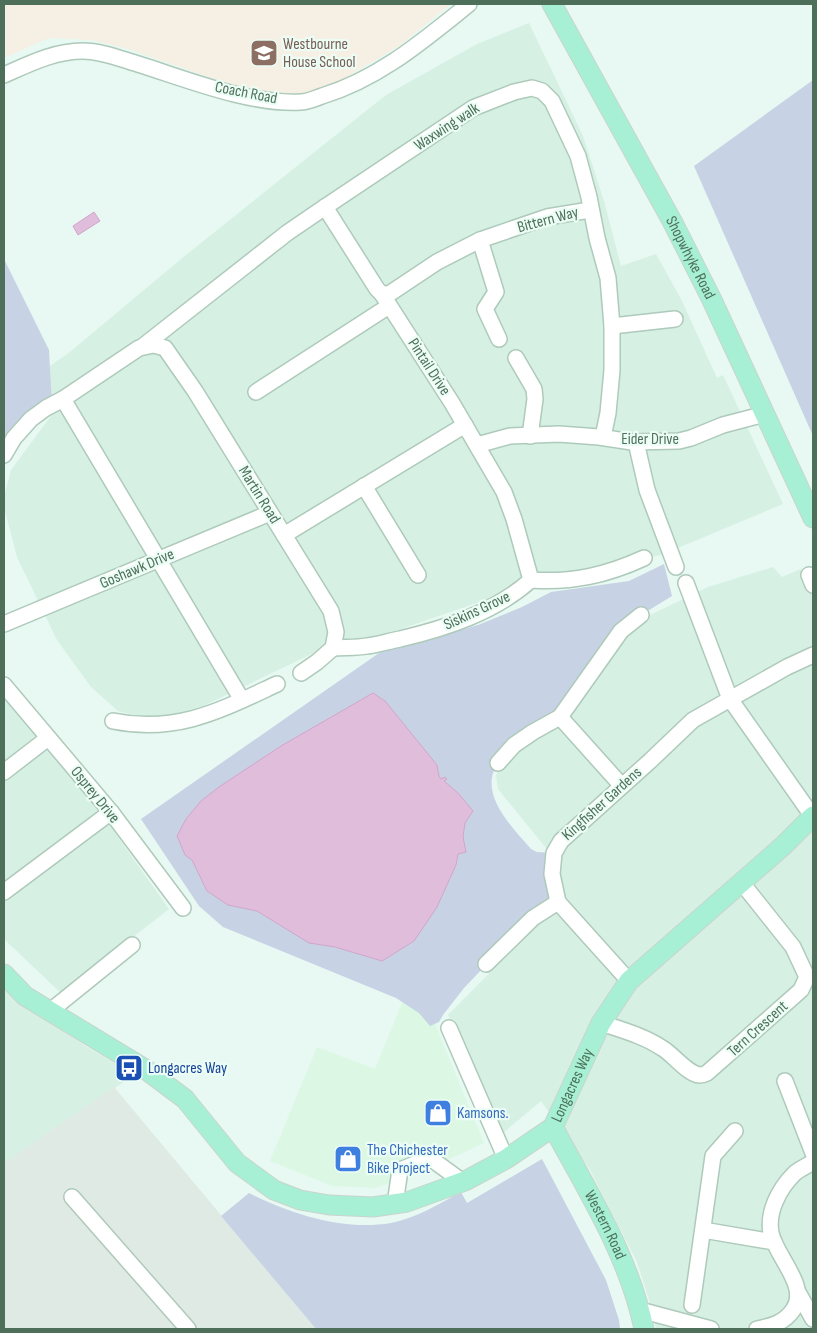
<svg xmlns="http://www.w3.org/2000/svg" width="817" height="1333" viewBox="0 0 817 1333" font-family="'Sofia Sans Condensed',sans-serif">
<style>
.residential{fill:#d6f0e4}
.commercial{fill:#dcf8e4}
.industrial{fill:#e0eae5}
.education{fill:#f6efe3}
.green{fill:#c7d3e5}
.water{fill:#e0bedb;stroke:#d1a5ca}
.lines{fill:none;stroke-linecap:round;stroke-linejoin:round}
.minor-casing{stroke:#aecaba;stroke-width:18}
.major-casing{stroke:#cad4ce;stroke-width:21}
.minor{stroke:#fff;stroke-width:15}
.major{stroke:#a7f0d5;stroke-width:19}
.labels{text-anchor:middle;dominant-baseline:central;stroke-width:4.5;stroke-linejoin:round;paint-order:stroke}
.education-label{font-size:16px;fill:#785e54;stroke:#ecfdf6;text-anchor:start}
.street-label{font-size:16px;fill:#4e705a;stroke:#ecfdf6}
.transit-label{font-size:16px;fill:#164399;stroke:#ecfdf6;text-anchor:start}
.shop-label{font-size:16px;fill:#366cbe;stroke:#ecfdf6;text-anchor:start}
</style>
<rect width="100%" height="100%" fill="#e7f9f2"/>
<g class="residential">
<path d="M 529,23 L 583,136 L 604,201 L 621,266 L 656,254 L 681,299 L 717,378 L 723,375 L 783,504 L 661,555 L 581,571 L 491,598 L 401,629 L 320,650 L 203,706 L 162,717 L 142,717 L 118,711 L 91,687 L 57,640 L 17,557 L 4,507 L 4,497 L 11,470 L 51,416 L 50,366 L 70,352 L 181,259 L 386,95 L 477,44 Z"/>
<path d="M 773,567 L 782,577 L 801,569 L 813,596 L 813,1329 L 656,1329 L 649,1300 L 637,1262 L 590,1170 L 541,1101 L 503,1133 L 448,1015 L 551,911 L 559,864 L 498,789 L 496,775 L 518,746 L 622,635 L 646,617 L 708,587 Z"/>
<path d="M 4,697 L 98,809 L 169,909 L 61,993 L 4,939 Z"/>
<path d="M 4,983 L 17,1000 L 87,1047 L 134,1075 L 4,1163 Z"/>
</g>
<path class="commercial" d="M 405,996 L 433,1019 L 484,1143 L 415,1175 L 375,1188 L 332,1186 L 270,1161 L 317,1047 L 375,1069 Z"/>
<path class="industrial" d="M 114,1087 L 316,1329 L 4,1329 L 4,1163 Z"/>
<path class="education" d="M 4,4 L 451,4 L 399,46 L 335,84 L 293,98 L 250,91 L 125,48 L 91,40 L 49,38 L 4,58 Z"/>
<g class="green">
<path d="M 813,80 L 813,436 L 694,166 Z"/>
<path d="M 4,259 L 49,350 L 52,405 L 4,455 Z"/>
<path d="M 664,564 L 672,596 L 641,615 L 560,717 L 498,763 C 477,793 512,827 531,849 L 537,852 L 554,853 L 558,902 L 505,945 L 464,988 L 443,1015 L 439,1022 L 430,1026 L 419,1013 L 396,998 L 223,927 L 199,906 L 141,819 L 379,653 L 478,625 L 522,607 L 551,592 L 629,581 Z"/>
<path d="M 542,1159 L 606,1280 L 619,1320 L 620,1329 L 316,1329 L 221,1216 L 249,1193 C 291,1214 343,1231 391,1223 C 416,1218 439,1204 461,1192 L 467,1203 Z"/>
</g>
<g class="water">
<path d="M 94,212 L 100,221 L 78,235 L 73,226 Z"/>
<path d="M 373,693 L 385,701 L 437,765 L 439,776 L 441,779 L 445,777 L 447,779 L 444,781 L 458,793 L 473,811 L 465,823 L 463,837 L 466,852 L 458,854 L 456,865 L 437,907 L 414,941 L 382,961 L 335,947 L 309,943 L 257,911 L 228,905 L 207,891 L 192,860 L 185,855 L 177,836 L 186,819 L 201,801 L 219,787 L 281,746 Z"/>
</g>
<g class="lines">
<defs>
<g id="minor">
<path d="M 4,75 C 29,64 54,51 83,51 C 101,51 121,59 138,64 C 186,79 250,105 301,102 C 308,102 316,98 322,96 C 379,79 424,40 469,4"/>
<path d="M 325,207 L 473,108 L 514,92 L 532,88 L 542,91 L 552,101 L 578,156 L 589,197 L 597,238 L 608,278 L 612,326 L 612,370 L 608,413 L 603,437"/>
<path d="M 480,240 L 496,292 L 485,309 L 499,339"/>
<path d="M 382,294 L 389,294 L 437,262 L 480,240 L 547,217 L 590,210"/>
<path d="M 612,326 L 675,319"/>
<path d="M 142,347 L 287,233 L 325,207 L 377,289 L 382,294 L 452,403 L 504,492 L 514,519 L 531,580"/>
<path d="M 516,358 L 534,389 L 535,399 L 530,436"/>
<path d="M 256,392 L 389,306"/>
<path d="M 63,399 L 242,700"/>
<path d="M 636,442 L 647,490 L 676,567"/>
<path d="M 477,445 L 510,436 L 559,434 L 599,437 L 632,442 L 679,441 L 691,438 L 723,425 L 765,414"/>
<path d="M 4,455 L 14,438 L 31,419 L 46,408 L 63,399 L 139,348 L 154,345 L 165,348 L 195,391 L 331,611 L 336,632 L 333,648"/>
<path d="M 364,486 L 418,575"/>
<path d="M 284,535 L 465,425"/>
<path d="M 809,575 L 813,585"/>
<path d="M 686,583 L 730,699 L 813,817"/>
<path d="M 4,624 L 270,513"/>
<path d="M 333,648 C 344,647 356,648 367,646 C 378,645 389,641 400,639 C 447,628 495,612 531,580 C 572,583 607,575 644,558"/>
<path d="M 301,673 L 317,662 L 333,648"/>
<path d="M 4,685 L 111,812 L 183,908"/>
<path d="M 560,717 L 621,785"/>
<path d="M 113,721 C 177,734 221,710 277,684"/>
<path d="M 498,763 L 514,745 L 533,732 L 560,717 L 621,631 L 641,615"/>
<path d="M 4,772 L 48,738"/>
<path d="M 4,892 L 111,812"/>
<path d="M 486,964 L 533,918 L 558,902"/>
<path d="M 629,981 L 558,902 L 552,874 L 554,853 L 561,841 L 650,761 L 693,720 L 787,667 L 813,655"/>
<path d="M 49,1012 L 132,945"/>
<path d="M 601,1023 C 622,1030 644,1036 662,1048 C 673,1054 687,1074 700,1075 C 702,1075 705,1074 707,1073 L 801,990 L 807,977 L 793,947 L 742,883"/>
<path d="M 449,1028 L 506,1159"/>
<path d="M 785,1081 L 813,1153"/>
<path d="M 72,1197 L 188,1329"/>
<path d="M 395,1204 L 400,1170 L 430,1158 L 463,1182"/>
<path d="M 703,1230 L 774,1242"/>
<path d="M 799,1294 L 813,1319"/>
<path d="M 692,1305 L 713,1156 L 735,1131"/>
<path d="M 640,1310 L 711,1329"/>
<path d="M 757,1329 C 772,1326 784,1323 793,1310 C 810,1287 776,1257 771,1233 C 767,1212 779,1189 794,1174 C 799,1169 807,1166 813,1162"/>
</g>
<g id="major">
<path id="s1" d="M 552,4 L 672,221 L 711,298 L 813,518"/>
<path id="s2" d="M 4,974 L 25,996 L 145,1069 L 185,1099 L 237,1163 L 274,1190 L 300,1200 L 329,1205 L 373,1207 L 407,1202 L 465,1181 L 506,1159 L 553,1127 L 601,1023 L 629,981 L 783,846 L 813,816"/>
<path id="s3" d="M 553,1127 C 588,1192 629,1256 644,1329"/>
</g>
</defs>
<use href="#minor" class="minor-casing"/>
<use href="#major" class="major-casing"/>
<use href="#minor" class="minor"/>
<use href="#major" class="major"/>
</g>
<defs>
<symbol id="school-square" viewBox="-11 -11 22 22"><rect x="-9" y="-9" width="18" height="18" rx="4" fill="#8d6e63" stroke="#ecfdf6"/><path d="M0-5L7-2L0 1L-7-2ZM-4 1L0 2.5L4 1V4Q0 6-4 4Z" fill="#fff"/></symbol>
<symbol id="bus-square" viewBox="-11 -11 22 22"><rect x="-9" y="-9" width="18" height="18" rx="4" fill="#1a4fb4" stroke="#ecfdf6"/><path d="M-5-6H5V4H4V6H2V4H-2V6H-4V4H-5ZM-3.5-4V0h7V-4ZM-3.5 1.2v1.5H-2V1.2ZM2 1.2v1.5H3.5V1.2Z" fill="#fff"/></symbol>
<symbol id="shop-square" viewBox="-11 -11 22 22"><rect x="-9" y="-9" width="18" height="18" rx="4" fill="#3f7fe0" stroke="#ecfdf6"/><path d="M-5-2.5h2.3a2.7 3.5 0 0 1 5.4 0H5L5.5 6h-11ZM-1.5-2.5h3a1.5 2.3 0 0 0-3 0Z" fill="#fff"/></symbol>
</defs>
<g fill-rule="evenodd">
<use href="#school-square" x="248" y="37" width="32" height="32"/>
<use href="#bus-square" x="113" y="1052" width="32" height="32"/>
<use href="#shop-square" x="422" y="1097" width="32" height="32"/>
<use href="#shop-square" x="332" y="1143" width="32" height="32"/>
</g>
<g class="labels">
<g class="education-label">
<text x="283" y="44">Westbourne<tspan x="283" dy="18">House School</tspan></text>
</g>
<g class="street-label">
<text transform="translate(246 93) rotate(11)">Coach Road</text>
<text transform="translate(447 127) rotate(-33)">Waxwing walk</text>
<text transform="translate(548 220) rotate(-15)">Bittern Way</text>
<text stroke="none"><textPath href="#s1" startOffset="289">Shopwhyke Road</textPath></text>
<text transform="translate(429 367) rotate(57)">Pintail Drive</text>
<text x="650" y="439">Eider Drive</text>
<text transform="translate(259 495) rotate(58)">Martin Road</text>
<text transform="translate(137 569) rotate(-23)">Goshawk Drive</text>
<text transform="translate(477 611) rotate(-25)">Siskins Grove</text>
<text transform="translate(95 795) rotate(51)">Osprey Drive</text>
<text transform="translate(602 804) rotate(-42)">Kingfisher Gardens</text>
<text transform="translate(758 1029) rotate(-42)">Tern Crescent</text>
<text stroke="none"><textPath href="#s2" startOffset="696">Longacres Way</textPath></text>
<text stroke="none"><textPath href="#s3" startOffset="111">Western Road</textPath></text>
</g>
<g class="transit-label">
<text x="148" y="1068">Longacres Way</text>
</g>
<g class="shop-label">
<text x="457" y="1113">Kamsons.</text>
<text x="367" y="1150">The Chichester<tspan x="367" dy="18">Bike Project</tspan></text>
</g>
</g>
<rect width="817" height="1333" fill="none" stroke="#4e705a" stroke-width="10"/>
</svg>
